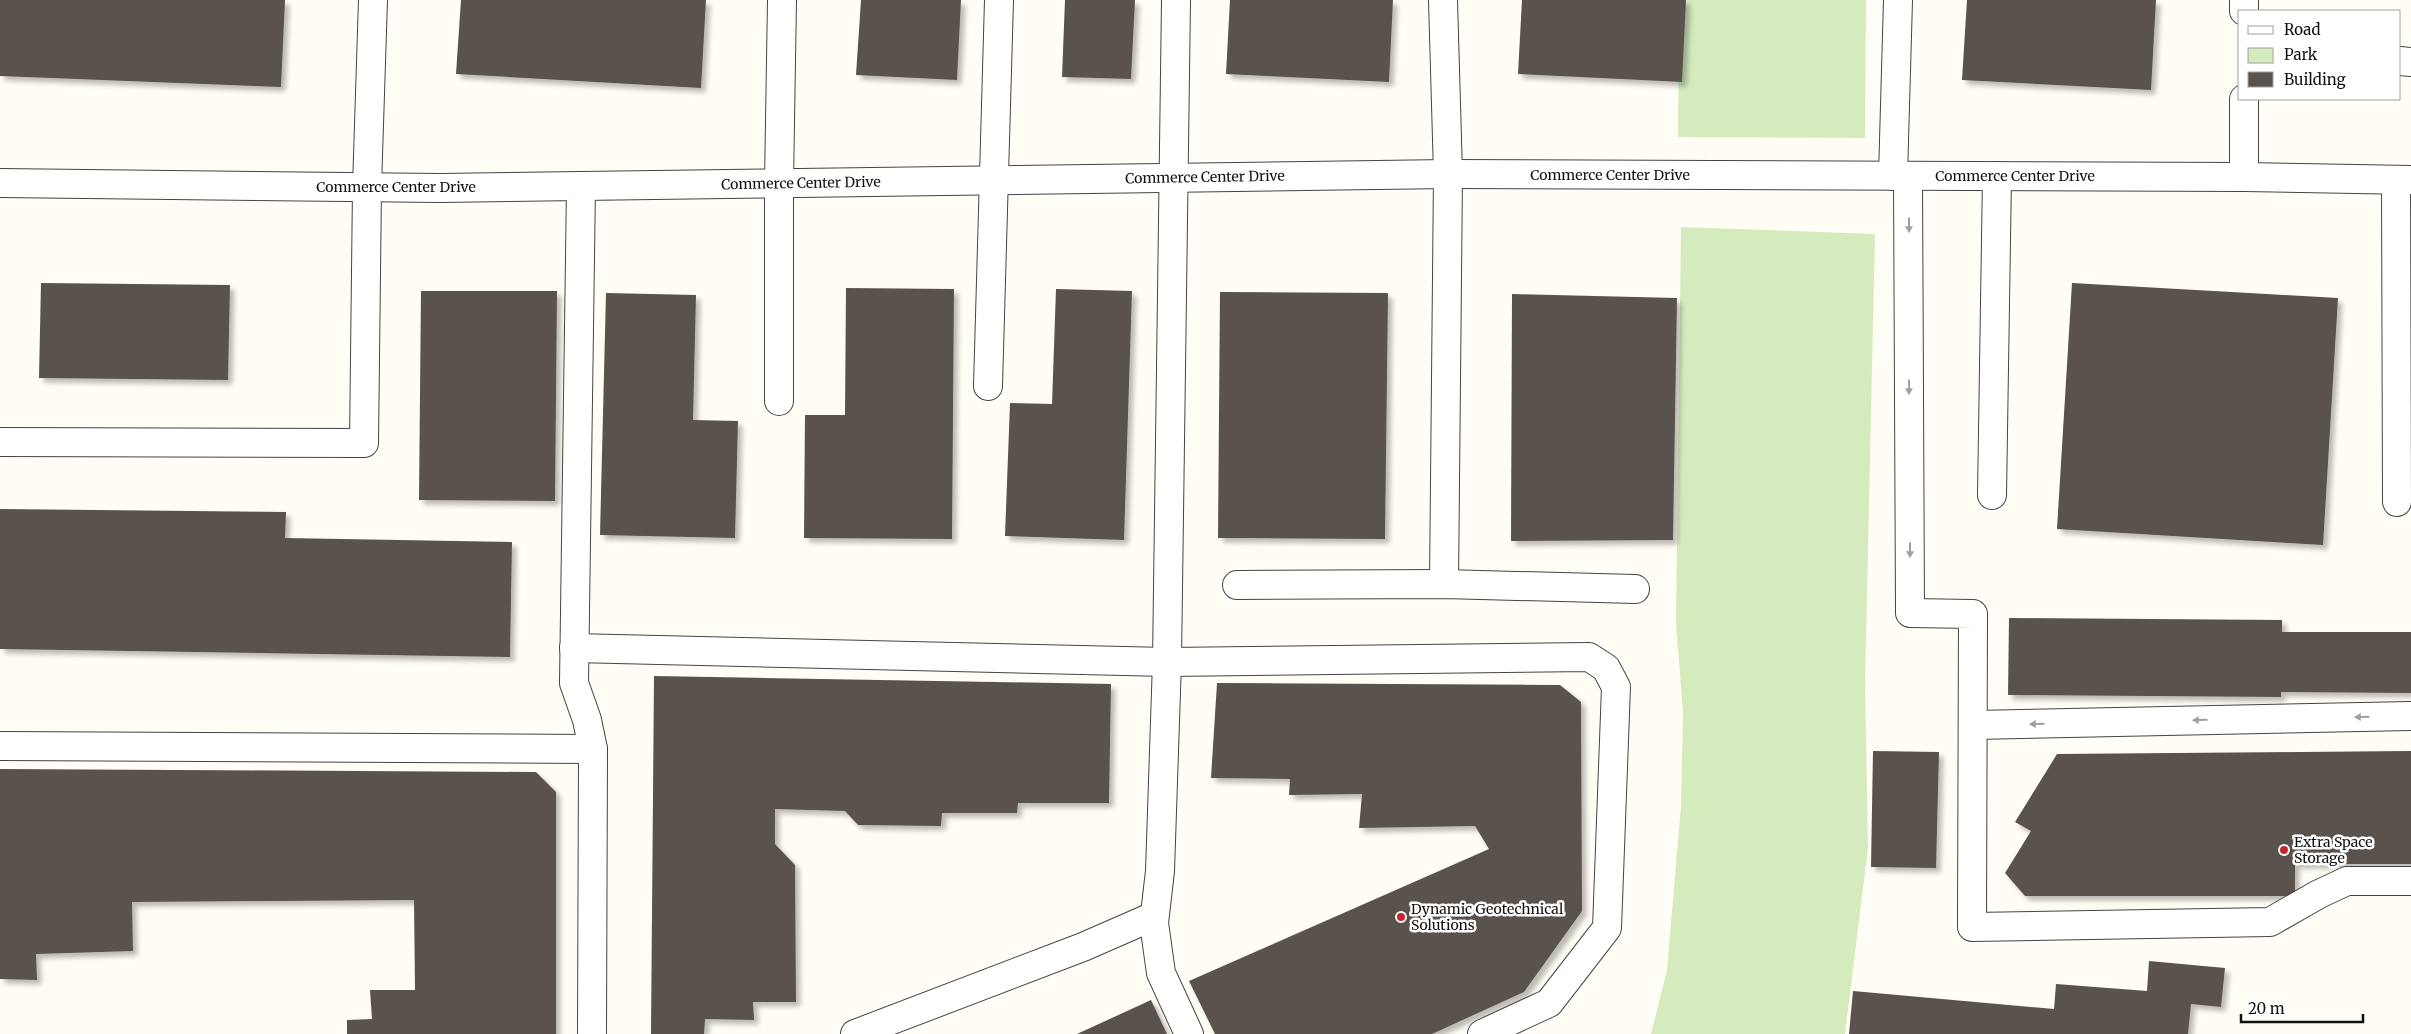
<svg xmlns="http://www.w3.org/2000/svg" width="2411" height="1034" viewBox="0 0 2411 1034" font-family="Merriweather,serif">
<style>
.green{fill:#d5ebbd}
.building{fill:#5a524d;filter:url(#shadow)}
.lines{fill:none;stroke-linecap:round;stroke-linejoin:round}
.minor-casing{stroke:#444;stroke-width:30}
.minor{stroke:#fff;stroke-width:28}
.oneway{fill:#a0a0a0}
.poi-dot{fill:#c4262e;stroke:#fff;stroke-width:2}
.labels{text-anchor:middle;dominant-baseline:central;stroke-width:5;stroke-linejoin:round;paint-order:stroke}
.street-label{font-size:14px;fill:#111;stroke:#fff}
.poi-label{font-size:14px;fill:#111;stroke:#fff;text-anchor:start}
</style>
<defs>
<filter id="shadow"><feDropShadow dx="4.5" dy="4.5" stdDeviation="2.5" flood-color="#0004"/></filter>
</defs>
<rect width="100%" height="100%" fill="#fffdf5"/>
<g class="green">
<path d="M 1679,0 L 1866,0 L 1865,138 L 1678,137 Z"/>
<path d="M 1681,227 L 1875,234 L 1865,683 L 1868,848 L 1845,1034 L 1651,1034 L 1667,970 L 1681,806 L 1683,712 L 1676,623 Z"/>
</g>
<g class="building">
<path d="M 0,0 L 285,0 L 281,87 L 0,76 Z"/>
<path d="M 461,0 L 706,0 L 701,88 L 456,74 Z"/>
<path d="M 861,0 L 961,0 L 957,80 L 856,75 Z"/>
<path d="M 1065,0 L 1135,0 L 1131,79 L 1062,77 Z"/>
<path d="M 1230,0 L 1393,0 L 1389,82 L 1226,74 Z"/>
<path d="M 1522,0 L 1686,0 L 1682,82 L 1518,74 Z"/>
<path d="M 1967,0 L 2156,0 L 2151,90 L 1962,80 Z"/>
<path d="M 41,283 L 230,285 L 228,380 L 39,378 Z"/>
<path d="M 2072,283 L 2338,298 L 2323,545 L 2057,529 Z"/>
<path d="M 846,288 L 954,289 L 952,539 L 804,538 L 805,415 L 845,415 Z"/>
<path d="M 1056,289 L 1132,291 L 1124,540 L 1005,536 L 1010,403 L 1052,404 Z"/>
<path d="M 421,291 L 557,291 L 555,501 L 419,500 Z"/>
<path d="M 1220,292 L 1388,293 L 1385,539 L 1218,538 Z"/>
<path d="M 606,293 L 696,295 L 693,420 L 738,421 L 735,538 L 600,535 Z"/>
<path d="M 1512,294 L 1677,298 L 1673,540 L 1511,541 Z"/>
<path d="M 0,509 L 286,512 L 285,538 L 512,542 L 510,657 L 0,649 Z"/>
<path d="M 2009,618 L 2282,620 L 2282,632 L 2411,632 L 2411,693 L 2281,692 L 2281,697 L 2008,695 Z"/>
<path d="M 654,676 L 1111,684 L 1109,803 L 1018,803 L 1017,813 L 942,813 L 941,826 L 858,825 L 845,811 L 775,809 L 775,844 L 795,865 L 796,1002 L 753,1002 L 754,1020 L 705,1019 L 704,1034 L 651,1034 Z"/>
<path d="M 1217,683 L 1560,685 L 1581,702 L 1582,911 L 1524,992 L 1432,1034 L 1215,1034 L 1189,981 L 1489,849 L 1475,826 L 1359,828 L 1362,794 L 1289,795 L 1290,779 L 1211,778 Z"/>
<path d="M 1873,751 L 1939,752 L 1936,868 L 1871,867 Z"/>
<path d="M 2411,751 L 2411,864 L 2295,864 L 2295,896 L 2025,896 L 2005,873 L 2031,831 L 2015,822 L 2057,754 Z"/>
<path d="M 0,769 L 536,772 L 556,792 L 556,1034 L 347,1034 L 347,1020 L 372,1019 L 370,990 L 415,990 L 414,900 L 132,902 L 133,951 L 36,954 L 37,980 L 0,979 Z"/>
<path d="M 2149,961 L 2225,968 L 2221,1007 L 2191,1004 L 2188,1034 L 1849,1034 L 1853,991 L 2054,1009 L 2056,984 L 2147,991 Z"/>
<path d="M 1151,1000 L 1167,1034 L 1077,1034 Z"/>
</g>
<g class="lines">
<defs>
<g id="minor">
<path d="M 1176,0 L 1167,662 L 1160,871 L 1154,923 L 1161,973 L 1189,1034"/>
<path d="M 1443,0 L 1448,174 L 1444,584"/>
<path d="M 2244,11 L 2244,0"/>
<path d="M 2400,61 L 2411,62"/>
<path d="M 1893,176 L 1898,0"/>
<path d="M 1908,176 L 1910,613 L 1973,614 L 1972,927 L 2270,922 L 2319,894 L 2347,881 L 2411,881"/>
<path d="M 2244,177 L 2244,99"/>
<path d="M 2396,180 L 2397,502"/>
<path d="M 0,183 L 440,188 L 1448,174 L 2244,177 L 2411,180"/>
<path d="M 581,186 L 574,683 L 587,720 L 593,749"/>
<path d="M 988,386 L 999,0"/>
<path d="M 779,401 L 779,183 L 782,0"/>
<path d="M 0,442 L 364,443 L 367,187 L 373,0"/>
<path d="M 1992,495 L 1997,176"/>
<path d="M 1237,585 L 1444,584 L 1635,589"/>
<path d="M 574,648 L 1167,662 L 1589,657 L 1606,668 L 1616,687 L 1607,928 L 1549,1003 L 1482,1034"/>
<path d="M 1973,725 L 2411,716"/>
<path d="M 0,746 L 593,749 L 592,1034"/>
<path d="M 855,1034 L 1083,947 L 1154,916"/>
</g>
</defs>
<use href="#minor" class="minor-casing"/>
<use href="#minor" class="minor"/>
</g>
<defs><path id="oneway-solid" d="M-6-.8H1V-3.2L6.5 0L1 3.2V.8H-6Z" transform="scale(1.25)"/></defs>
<g class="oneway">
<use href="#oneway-solid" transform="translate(1909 225) rotate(90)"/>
<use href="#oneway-solid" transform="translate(1909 387) rotate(90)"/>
<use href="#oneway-solid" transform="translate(1910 550) rotate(90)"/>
<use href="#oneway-solid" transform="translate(2362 717) rotate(179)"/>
<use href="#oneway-solid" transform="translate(2200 720) rotate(179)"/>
<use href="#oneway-solid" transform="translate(2037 724) rotate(179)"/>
</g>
<g class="poi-dot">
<circle cx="2284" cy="850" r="5"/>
<circle cx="1401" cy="917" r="5"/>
</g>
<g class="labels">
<g class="street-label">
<text x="1610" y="175">Commerce Center Drive</text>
<text x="2015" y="176">Commerce Center Drive</text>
<text transform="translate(1205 177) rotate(-1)">Commerce Center Drive</text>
<text transform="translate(801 183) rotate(-1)">Commerce Center Drive</text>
<text x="396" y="187">Commerce Center Drive</text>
</g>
<g class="poi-label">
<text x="2294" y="842">Extra Space<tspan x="2294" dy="16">Storage</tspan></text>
<text x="1411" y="909">Dynamic Geotechnical<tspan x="1411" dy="16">Solutions</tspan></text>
</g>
</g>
<rect x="2238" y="10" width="162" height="90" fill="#ffffff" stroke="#a0a0a0"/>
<rect x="2248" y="26" width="25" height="8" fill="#ffffff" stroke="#a0a0a0"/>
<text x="2284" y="35" font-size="15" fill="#111111">Road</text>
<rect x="2248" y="48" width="25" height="15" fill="#d5ebbd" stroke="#a0a0a0"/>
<text x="2284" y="60" font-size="15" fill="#111111">Park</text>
<rect x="2248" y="72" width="25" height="15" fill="#5a524d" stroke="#a0a0a0"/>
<text x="2284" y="85" font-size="15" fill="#111111">Building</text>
<path d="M2241 1014v8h122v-8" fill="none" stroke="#111111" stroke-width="2.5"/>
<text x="2248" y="1014" font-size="15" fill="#111111" stroke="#ffffff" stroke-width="4" paint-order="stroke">20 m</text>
</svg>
